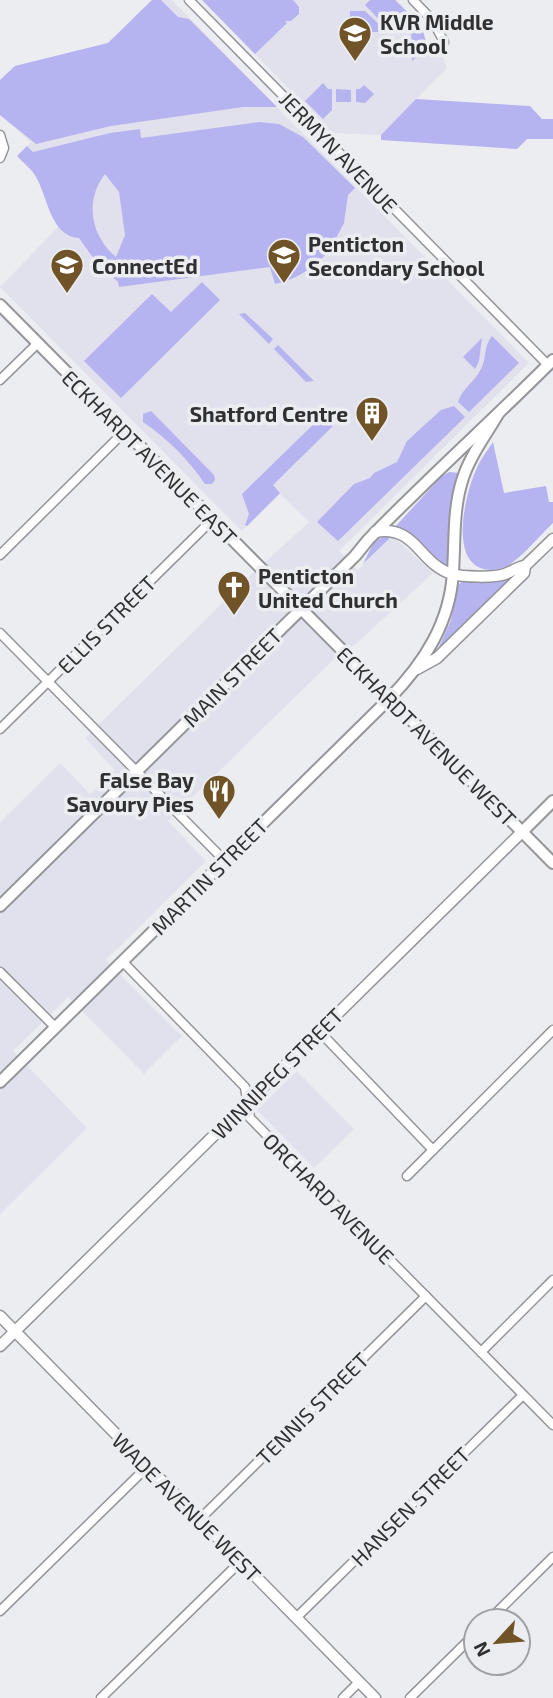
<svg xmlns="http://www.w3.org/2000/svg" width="553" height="1698" viewBox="0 0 553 1698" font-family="'Exo 2',sans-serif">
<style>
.built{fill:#e1e1ed}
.green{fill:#b5b3f0;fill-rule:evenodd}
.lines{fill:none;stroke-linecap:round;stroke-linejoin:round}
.minor-casing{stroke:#95959a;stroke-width:11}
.tertiary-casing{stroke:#95959a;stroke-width:13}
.secondary-casing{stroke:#95959a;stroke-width:14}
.minor{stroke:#fff;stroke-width:8}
.tertiary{stroke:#fff;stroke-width:10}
.secondary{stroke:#fff;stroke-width:10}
.labels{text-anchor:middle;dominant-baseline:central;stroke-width:7;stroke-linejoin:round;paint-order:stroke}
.poi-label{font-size:21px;font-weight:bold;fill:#303032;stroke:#ecedf1;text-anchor:start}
.street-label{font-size:21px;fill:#303032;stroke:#ecedf1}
</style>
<rect width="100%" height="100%" fill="#ecedf1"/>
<g class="built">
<path d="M 152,0 L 172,0 L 529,363 L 339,551 L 358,570 L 390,538 L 395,538 L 433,573 L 356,644 L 334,659 L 168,821 L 206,861 L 106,960 L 182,1036 L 144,1074 L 68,997 L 13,1051 L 87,1128 L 0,1214 L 0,822 L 60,763 L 90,794 L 115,770 L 85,738 L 250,576 L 309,522 L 280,494 L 242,531 L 0,287 L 58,227 L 36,175 L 17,156 L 31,142 L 0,115 L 0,80 L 15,66 L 108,43 Z"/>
<path d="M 202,0 L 397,0 L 419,22 L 428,48 L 438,57 L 443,57 L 447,68 L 381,135 L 332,133 Z"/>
<path d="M 297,1071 L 354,1129 L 314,1168 L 257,1110 Z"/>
</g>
<g class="green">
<path d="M 152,0 L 161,0 L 178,17 L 189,19 L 277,107 L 243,107 L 111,126 L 36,144 L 0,115 L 0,80 L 15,66 L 108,43 Z"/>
<path d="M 202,0 L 293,0 L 299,7 L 299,14 L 291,21 L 285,21 L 287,23 L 255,54 Z"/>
<path d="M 370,0 L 395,0 L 410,15 L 392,33 L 365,5 Z"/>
<path d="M 350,11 L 365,11 L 382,27 L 382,32 L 371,32 L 370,28 L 354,28 L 353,31 L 350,30 Z"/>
<path d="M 415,18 C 426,29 423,42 432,53 L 429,57 L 423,51 L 412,61 L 411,22 Z"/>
<path d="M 323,83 L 328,89 L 332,89 L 332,110 L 323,119 L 305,101 Z"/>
<path d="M 364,85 L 374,94 L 365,103 L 356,102 L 356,89 L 360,89 Z"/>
<path d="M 336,89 L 351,90 L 351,102 L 336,102 Z"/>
<path d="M 416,99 L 530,106 L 542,119 L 553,119 L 553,139 L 527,139 L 517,149 L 381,140 L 381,135 Z"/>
<path d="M 259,122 L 279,124 L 303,137 L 355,188 L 348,195 L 344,223 L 332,246 L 317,235 L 314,239 L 329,251 C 314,268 297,279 275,284 L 270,267 L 119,287 L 118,282 L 91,255 L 79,238 C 50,236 48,197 36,177 C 32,169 23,163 17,156 L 27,146 L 33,152 L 110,133 L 140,129 L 141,138 ZM 105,174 L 119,192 L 125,235 L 116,257 C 91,236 84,201 105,174 Z"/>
<path d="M 202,282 L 220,300 L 121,398 L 84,361 L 152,294 L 171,312 Z"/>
<path d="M 245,313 L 273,339 L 269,344 L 239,314 Z"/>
<path d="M 492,336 L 519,363 L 469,412 L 458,402 C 463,387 474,383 481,369 C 487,358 483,347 492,336 Z"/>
<path d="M 482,338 L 479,361 L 475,369 L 463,357 Z"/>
<path d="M 278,345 L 314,381 L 306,382 L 274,349 Z"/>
<path d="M 454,406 L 465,417 L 338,541 L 317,522 L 354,484 L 370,478 L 374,473 L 397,462 L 407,441 L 441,410 Z"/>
<path d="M 151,411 L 214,475 L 215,480 L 212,484 L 205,484 C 187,458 169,440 143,422 L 143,414 Z"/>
<path d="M 323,415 L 333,426 L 273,485 L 280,493 L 247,526 L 245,525 L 249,514 L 242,494 Z"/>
<path d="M 493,442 L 504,493 L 546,486 L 549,502 L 553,502 L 553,523 C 540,535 520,560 505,567 C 497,571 486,571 478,567 C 451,553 466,492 476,470 C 480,460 487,451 493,442 Z"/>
<path d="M 449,472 L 459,473 L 450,510 L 448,567 C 427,559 417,533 395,527 L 441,477 Z"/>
<path d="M 390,535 L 390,538 L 363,564 C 371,550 372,538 390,535 Z"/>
<path d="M 512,576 L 440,649 L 438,649 L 451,620 L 458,585 L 464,580 Z"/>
</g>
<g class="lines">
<defs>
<g id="minor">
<path d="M 189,0 L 548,365"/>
<path d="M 413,0 L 433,21 L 444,42"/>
<path d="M 0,135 L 4,148 L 0,158"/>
<path d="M 0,380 L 38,343"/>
<path d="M 0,555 L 125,431"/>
<path d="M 0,633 L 225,861"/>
<path d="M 0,729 L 212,520"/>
<path d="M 123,962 L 245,1087 L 250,1118 L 553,1425"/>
<path d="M 0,972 L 56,1028"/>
<path d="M 319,1031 L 433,1150"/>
<path d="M 407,1176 L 553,1030"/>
<path d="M 481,1352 L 553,1280"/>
<path d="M 199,1520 L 426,1296"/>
<path d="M 0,1611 L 147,1467"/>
<path d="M 296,1618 L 523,1395"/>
<path d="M 488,1621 L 553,1557"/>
<path d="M 101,1698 L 240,1562"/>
<path d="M 343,1698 L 359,1682"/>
<path d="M 410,1698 L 476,1633"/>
</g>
<g id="tertiary">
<path d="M 375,532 C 416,524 419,564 452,574 C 462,577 495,578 505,574 C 513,571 517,567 525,566"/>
<path d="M 417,669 L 437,658 L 524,573 L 525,566 L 553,539"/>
<path d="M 0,1316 L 375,1698"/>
<path d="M 0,1346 L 522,832"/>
</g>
<g id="secondary">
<path d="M 0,305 L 553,863"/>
<path d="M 522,832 L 553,801"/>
<path d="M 0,906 L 355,556 L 368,540 C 428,478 492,421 553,360"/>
<path d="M 0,1082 L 389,699 C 424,663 450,623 453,572 C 455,541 453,510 462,481 C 469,457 486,435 498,414"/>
</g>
</defs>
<use href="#minor" class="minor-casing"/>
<use href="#tertiary" class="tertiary-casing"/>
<use href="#secondary" class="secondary-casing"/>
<use href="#minor" class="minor"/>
<use href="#tertiary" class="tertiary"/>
<use href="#secondary" class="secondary"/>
</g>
<defs>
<symbol id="school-pin" viewBox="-11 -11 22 30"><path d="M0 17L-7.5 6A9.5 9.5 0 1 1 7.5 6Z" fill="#705327" stroke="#ecedf1"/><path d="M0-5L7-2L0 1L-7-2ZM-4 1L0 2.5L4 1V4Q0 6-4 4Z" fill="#fff"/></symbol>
<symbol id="building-pin" viewBox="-11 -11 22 30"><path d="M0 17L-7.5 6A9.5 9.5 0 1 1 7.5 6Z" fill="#705327" stroke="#ecedf1"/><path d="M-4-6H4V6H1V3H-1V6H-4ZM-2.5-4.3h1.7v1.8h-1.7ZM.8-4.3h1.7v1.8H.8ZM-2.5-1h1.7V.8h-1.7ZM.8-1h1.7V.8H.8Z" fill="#fff"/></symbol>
<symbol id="church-pin" viewBox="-11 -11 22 30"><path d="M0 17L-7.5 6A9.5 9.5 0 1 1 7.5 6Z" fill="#705327" stroke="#ecedf1"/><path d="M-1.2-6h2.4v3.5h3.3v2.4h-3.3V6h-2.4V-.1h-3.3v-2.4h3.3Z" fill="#fff"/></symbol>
<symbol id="restaurant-pin" viewBox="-11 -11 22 30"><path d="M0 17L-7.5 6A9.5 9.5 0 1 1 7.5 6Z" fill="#705327" stroke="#ecedf1"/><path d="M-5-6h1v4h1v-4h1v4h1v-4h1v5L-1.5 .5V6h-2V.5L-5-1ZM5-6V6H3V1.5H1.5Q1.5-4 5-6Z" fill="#fff"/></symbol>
</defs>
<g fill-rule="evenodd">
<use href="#school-pin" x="336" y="14" width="38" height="52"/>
<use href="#school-pin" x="265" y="236" width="38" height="52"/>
<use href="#school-pin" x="48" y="246" width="38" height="52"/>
<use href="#building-pin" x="353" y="394" width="38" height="52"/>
<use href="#church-pin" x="215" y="568" width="38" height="52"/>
<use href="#restaurant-pin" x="200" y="772" width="38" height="52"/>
</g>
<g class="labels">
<g class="poi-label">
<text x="380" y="21">KVR Middle<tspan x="380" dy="24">School</tspan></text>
<text x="308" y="243">Penticton<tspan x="308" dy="24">Secondary School</tspan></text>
<text x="92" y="265">ConnectEd</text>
<text x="348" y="413" text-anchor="end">Shatford Centre</text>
<text x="258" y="575">Penticton<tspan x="258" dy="24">United Church</tspan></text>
<text x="194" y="779" text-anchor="end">False Bay<tspan x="194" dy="24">Savoury Pies</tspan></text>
</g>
<g class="street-label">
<text transform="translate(339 152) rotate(46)">JERMYN AVENUE</text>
<text transform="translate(150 457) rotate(45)">ECKHARDT AVENUE EAST</text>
<text transform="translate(106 624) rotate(-45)">ELLIS STREET</text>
<text transform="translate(232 677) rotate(-45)">MAIN STREET</text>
<text transform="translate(427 736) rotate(45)">ECKHARDT AVENUE WEST</text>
<text transform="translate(209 876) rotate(-45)">MARTIN STREET</text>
<text transform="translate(277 1073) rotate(-45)">WINNIPEG STREET</text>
<text transform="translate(329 1198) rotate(45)">ORCHARD AVENUE</text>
<text transform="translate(312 1408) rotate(-45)">TENNIS STREET</text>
<text transform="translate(410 1506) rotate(-45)">HANSEN STREET</text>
<text transform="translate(187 1507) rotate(45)">WADE AVENUE WEST</text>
</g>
</g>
<g transform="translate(497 1642) rotate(244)"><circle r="33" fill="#ecedf1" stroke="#a1a1a5" stroke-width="2"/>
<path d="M0-5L12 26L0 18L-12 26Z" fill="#705327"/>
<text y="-10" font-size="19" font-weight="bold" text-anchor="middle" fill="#303032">N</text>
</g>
</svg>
